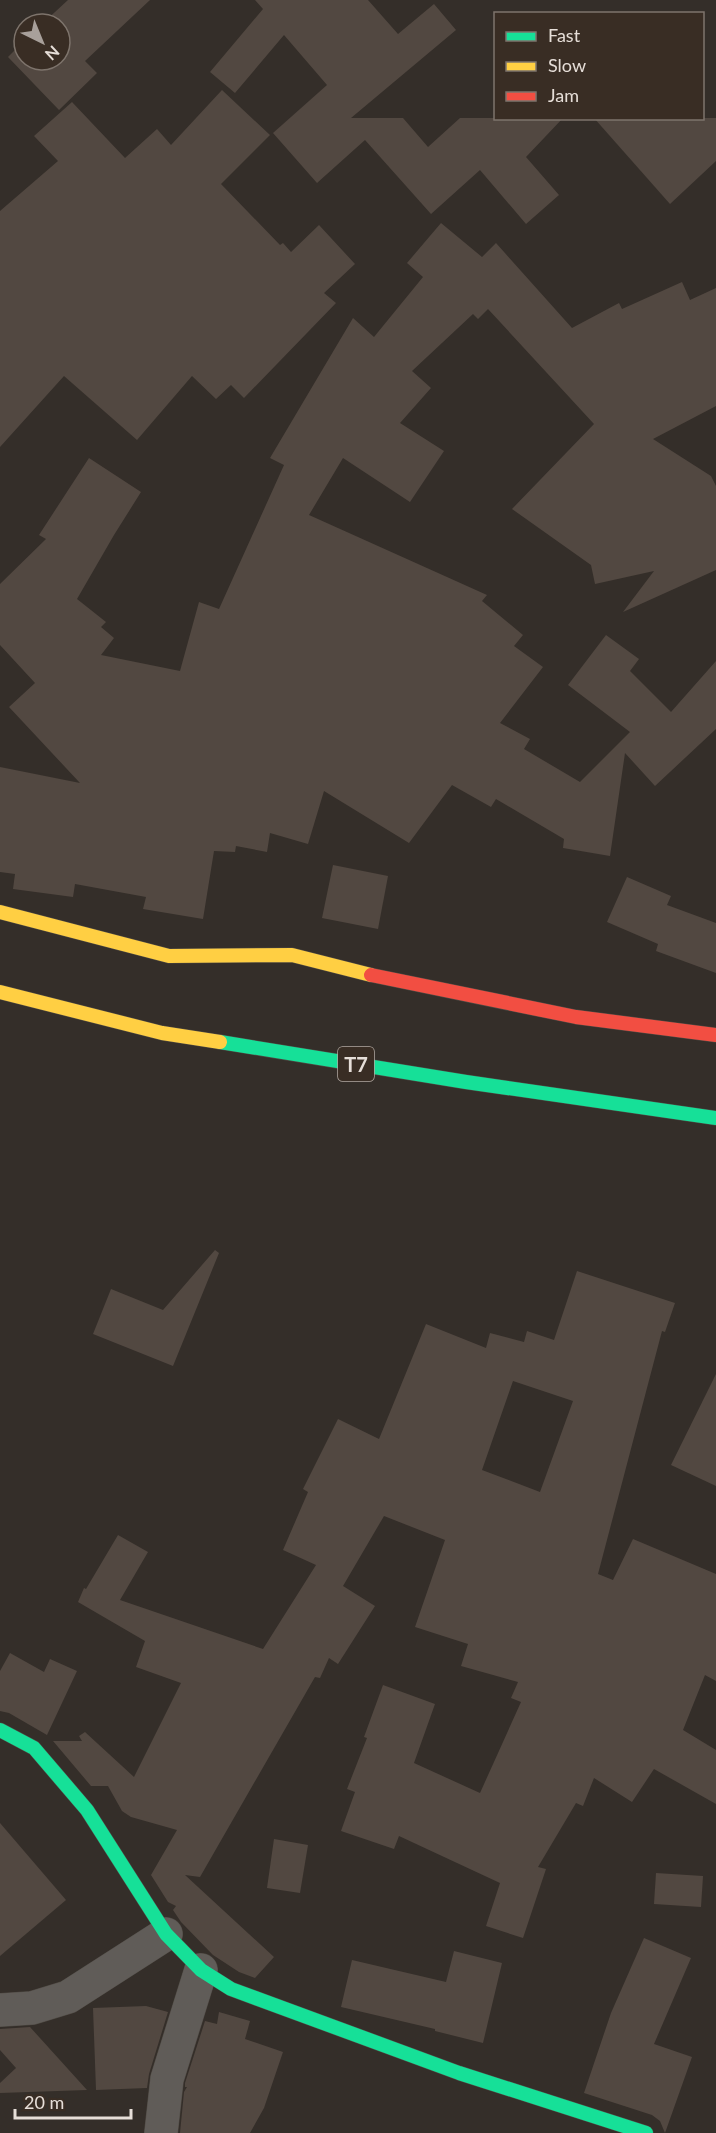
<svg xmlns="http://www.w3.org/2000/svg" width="716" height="2133" viewBox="0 0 716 2133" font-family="Lato,sans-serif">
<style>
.building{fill:#524841;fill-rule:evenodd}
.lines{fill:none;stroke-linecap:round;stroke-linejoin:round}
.street-casing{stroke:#504b45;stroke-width:34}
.fast-casing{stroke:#504b45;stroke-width:15}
.slow-casing{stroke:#504b45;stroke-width:15}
.jam-casing{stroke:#504b45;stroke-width:15}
.street{stroke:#605c58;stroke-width:33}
.fast{stroke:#16e098;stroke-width:14}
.slow{stroke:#ffcf43;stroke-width:14}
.jam{stroke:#f24e42;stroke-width:14}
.labels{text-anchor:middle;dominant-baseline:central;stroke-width:6;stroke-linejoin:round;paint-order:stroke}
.shield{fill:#392d24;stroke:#b2a9a2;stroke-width:1.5}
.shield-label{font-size:20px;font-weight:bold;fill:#e6ded8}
</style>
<rect width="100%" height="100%" fill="#342e29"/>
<g class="building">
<path d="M 68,0 L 150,0 L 85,61 L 97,73 L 59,110 L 8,57 L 24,41 L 24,60 L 60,60 L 60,24 L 42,24 Z"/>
<path d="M 255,0 L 368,0 L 398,34 L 434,4 L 456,30 L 351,118 L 403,118 L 428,147 L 460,118 L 563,118 L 526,157 L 559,195 L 526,224 L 480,170 L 431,214 L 365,140 L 317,183 L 273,133 L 327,85 L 284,35 L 235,93 L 210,72 L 263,9 Z"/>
<path d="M 222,90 L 270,135 L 221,184 L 280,245 L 283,243 L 291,252 L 319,225 L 355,264 L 324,293 L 336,303 L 244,398 L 231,385 L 216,399 L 192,376 L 137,440 L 64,376 L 0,447 L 0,211 L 58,161 L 34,136 L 72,102 L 125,158 L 157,129 L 171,145 Z"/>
<path d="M 594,118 L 716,118 L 716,161 L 670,204 Z"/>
<path d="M 441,223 L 482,257 L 496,243 L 572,328 L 619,303 L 622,309 L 682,282 L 690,300 L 716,288 L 716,406 L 653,439 L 711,476 L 716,486 L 716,570 L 623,612 L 654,571 L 595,584 L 591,565 L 512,509 L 594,424 L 488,309 L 478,319 L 473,314 L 412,371 L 431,388 L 400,423 L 444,451 L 410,502 L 343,458 L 309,515 L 487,595 L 482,601 L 523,635 L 514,646 L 543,667 L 500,723 L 530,739 L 524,749 L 580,782 L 630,732 L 568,685 L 606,635 L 639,659 L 630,671 L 671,712 L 716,661 L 716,729 L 655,786 L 625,753 L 610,856 L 563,848 L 564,839 L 496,799 L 491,807 L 452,785 L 409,843 L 324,791 L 308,844 L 270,833 L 267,852 L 236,846 L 235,852 L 214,851 L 203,919 L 143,909 L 146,897 L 75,884 L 73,897 L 13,889 L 15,874 L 0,872 L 0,767 L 80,783 L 9,707 L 35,683 L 0,645 L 0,584 L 46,539 L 39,535 L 89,458 L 141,492 L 114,535 L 77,599 L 106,622 L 101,627 L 114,638 L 101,655 L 180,671 L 199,602 L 219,609 L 284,465 L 270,458 L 353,318 L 374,337 L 423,277 L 407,263 Z"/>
<path d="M 333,865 L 388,876 L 378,929 L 322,918 Z"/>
<path d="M 627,877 L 671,896 L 667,905 L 716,923 L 716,973 L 656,951 L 658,944 L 607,922 Z"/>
<path d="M 215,1250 L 219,1253 L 173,1366 L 93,1334 L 111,1289 L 163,1310 Z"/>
<path d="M 577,1271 L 675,1303 L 665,1332 L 662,1331 L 598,1574 L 613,1580 L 633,1539 L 716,1574 L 716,1681 L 705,1675 L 683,1730 L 716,1750 L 716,1804 L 654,1769 L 632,1802 L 594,1778 L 583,1806 L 576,1803 L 538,1867 L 546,1869 L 523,1938 L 486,1926 L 500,1883 L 399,1836 L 394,1849 L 341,1831 L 355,1792 L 347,1789 L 367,1738 L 364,1737 L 383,1685 L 435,1704 L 414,1763 L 480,1793 L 521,1702 L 511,1698 L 518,1682 L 461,1666 L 468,1644 L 415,1627 L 445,1540 L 384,1516 L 343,1586 L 375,1606 L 338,1664 L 329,1658 L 320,1678 L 315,1677 L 200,1877 L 185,1875 L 274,1957 L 255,1978 L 239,1972 L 213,1955 L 181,1922 L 173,1910 L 176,1906 L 168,1902 L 151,1875 L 177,1830 L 131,1817 L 122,1811 L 108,1786 L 91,1786 L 53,1741 L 82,1741 L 79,1736 L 85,1732 L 134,1777 L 181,1683 L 136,1667 L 145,1641 L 78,1602 L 84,1588 L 86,1589 L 118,1535 L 148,1552 L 120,1600 L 263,1649 L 316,1565 L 283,1550 L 308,1492 L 303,1489 L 338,1419 L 379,1439 L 426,1324 L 486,1348 L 490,1333 L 524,1342 L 527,1331 L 554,1340 ZM 513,1381 L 573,1401 L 540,1492 L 482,1470 Z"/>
<path d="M 716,1374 L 716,1486 L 671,1465 Z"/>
<path d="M 10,1653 L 44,1672 L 50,1659 L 77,1671 L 47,1735 L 9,1713 L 0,1711 L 0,1671 Z"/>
<path d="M 0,1823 L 66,1900 L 0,1956 Z"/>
<path d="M 274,1839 L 308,1845 L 300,1893 L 267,1888 Z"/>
<path d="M 656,1873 L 703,1876 L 701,1907 L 654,1904 Z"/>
<path d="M 644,1938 L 691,1958 L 654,2044 L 692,2057 L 665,2133 L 660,2121 L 652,2115 L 584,2093 L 611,2013 Z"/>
<path d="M 454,1951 L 502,1963 L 483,2043 L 435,2031 L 435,2029 L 341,2007 L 352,1960 L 446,1982 Z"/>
<path d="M 146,2006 L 168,2012 L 149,2074 L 147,2088 L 96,2090 L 93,2008 Z"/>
<path d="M 219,2012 L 250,2021 L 245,2039 L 283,2052 L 264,2108 L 250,2133 L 180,2133 L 184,2092 L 187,2087 L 185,2087 L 185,2083 L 205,2021 L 217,2024 Z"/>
<path d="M 30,2027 L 87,2090 L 0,2093 L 0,2083 L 16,2068 L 0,2050 L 0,2029 Z"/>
</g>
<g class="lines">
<defs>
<g id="street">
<path d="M 0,2010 L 32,2008 L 68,1997 L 166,1934"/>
<path d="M 161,2133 L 167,2079 L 201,1970"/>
</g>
<g id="fast">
<path d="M 220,1042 L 466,1082 L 716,1118"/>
<path d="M 0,1730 L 34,1748 L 87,1810 L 166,1934 L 201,1970 L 231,1989 L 459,2073 L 646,2133"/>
</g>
<g id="slow">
<path d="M 0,912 L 169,956 L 292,955 L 371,975"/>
<path d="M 0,992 L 162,1033 L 220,1042"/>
</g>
<path id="jam" d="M 371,975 L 576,1017 L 716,1035"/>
</defs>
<use href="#street" class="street-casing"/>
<use href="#fast" class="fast-casing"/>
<use href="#slow" class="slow-casing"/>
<use href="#jam" class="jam-casing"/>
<use href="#street" class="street"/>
<use href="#fast" class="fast"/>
<use href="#slow" class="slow"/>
<use href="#jam" class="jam"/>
</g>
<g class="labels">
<rect class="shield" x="338" y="1047" width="36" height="34" rx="4.5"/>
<g class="shield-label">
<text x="356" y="1064">T7</text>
</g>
</g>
<rect x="494" y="12" width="210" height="108" fill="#392d24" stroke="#7e746c" stroke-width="1.5"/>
<rect x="506" y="32" width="30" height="9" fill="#16e098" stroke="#7e746c" stroke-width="1.5"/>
<text x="548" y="42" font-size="18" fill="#e6ded8">Fast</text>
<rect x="506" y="62" width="30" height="9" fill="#ffcf43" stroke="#7e746c" stroke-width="1.5"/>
<text x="548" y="72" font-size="18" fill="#e6ded8">Slow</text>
<rect x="506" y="92" width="30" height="9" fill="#f24e42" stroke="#7e746c" stroke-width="1.5"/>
<text x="548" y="102" font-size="18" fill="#e6ded8">Jam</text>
<g transform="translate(42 42) rotate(137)"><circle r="28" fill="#392d24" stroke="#7e746c" stroke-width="1.5"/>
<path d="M0-4.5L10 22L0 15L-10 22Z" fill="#a8a09b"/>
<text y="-9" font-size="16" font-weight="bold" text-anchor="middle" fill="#e6ded8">N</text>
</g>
<path d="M15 2109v9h116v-9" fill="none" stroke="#e6ded8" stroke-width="3"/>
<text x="24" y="2109" font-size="18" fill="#e6ded8" stroke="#392d24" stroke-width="4.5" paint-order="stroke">20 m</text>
</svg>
